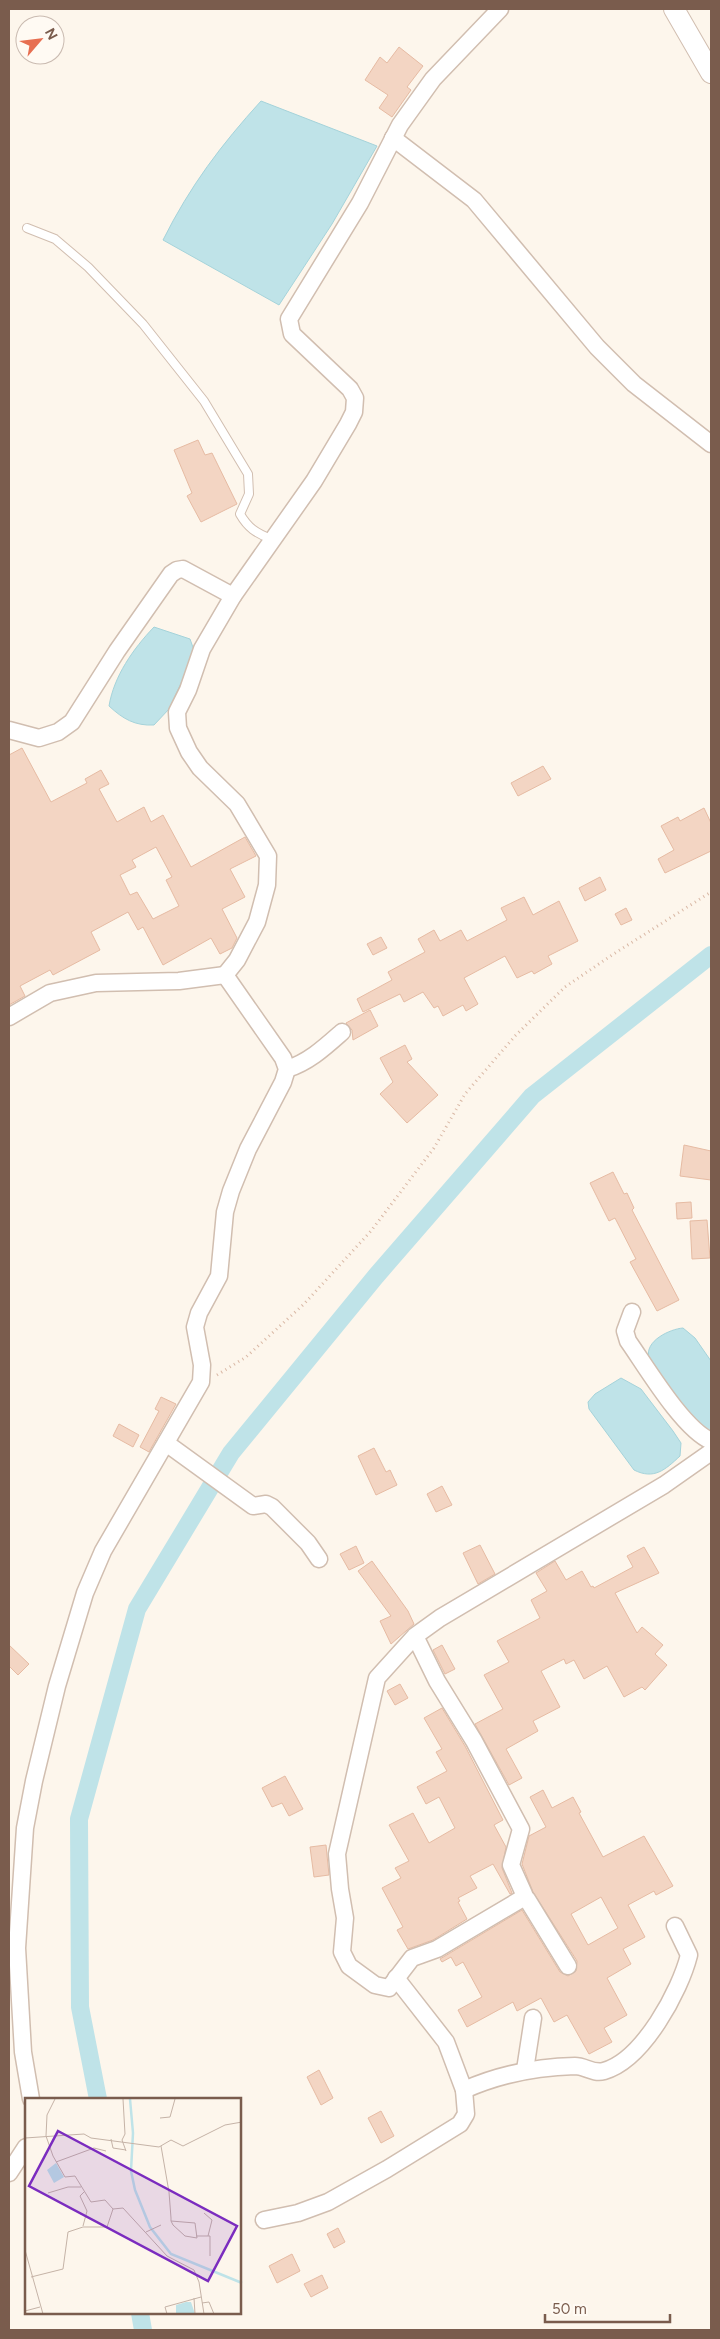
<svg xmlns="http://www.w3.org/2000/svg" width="720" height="2339" viewBox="0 0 720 2339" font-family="Figtree,sans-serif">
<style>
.water{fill:#bfe3e8;stroke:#a5d3da}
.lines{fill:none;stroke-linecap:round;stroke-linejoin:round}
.canal{stroke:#bfe3e8;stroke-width:18}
.building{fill:#f3d5c3;stroke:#e6bba3;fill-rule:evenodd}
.service-casing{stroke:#d1beb0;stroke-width:10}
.minor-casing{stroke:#d1beb0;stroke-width:19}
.tertiary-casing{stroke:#d1beb0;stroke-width:22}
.path{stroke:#d9b8a5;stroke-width:3;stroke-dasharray:1 4;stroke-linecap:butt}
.service{stroke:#fff;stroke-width:8}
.minor{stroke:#fff;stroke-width:16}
.tertiary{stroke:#fff;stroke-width:20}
.inset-river{fill:none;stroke:#bfe3e8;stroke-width:2.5}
.inset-road{fill:none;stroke:#c5b3a7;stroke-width:1}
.view{fill:#7b2cbf;fill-opacity:0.15;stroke:#7b2cbf;stroke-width:2.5}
.inset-edge{fill:none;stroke:#7a5c4d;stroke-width:2.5}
</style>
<rect width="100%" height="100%" fill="#fdf6ec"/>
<g class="water">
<path d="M 261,101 L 377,146 L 332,224 L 279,305 L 163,240 C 190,186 221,145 261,101 Z"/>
<path d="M 154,627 L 190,639 L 195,653 L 169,709 L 154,725 C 135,726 123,719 109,706 C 114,676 133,649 154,627 Z"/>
<path d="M 683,1328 L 695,1338 L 711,1361 L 711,1432 L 706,1433 C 692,1416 655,1379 649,1358 C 644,1341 670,1329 683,1328 Z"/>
<path d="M 621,1378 L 641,1389 L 673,1431 L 681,1443 L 680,1456 C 665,1470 654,1480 634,1470 L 589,1409 L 588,1402 L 595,1394 Z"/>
</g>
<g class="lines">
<g class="canal">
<path d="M 98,2099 L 80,2007 L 79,1819 L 137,1609 L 231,1453 L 376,1276 L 532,1096 L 711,955"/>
<path d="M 140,2313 L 143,2330"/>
</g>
</g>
<g class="building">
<path d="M 399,47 L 423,66 L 407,87 L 411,90 L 392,117 L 379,108 L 388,95 L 365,80 L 380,57 L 387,63 Z"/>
<path d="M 198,440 L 205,455 L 212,453 L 237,504 L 201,522 L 187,496 L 192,493 L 174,450 Z"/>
<path d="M 22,748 L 51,802 L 87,783 L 85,779 L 101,770 L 109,784 L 99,789 L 117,822 L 144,807 L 151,822 L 163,815 L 191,867 L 245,837 L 256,856 L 230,869 L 245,897 L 222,909 L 237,938 L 232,948 L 220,954 L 211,938 L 163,965 L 143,927 L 138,930 L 128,912 L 91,932 L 100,950 L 53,975 L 50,970 L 20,986 L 25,996 L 9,1005 L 9,755 ZM 156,847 L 172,877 L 166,880 L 179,906 L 153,919 L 137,892 L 130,895 L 120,875 L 136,867 L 132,860 Z"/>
<path d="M 543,766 L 551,779 L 518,796 L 511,783 Z"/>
<path d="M 704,808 L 711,823 L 711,851 L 665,873 L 658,859 L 674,850 L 661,826 L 678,817 L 680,821 Z"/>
<path d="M 600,877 L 606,890 L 585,901 L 579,888 Z"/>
<path d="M 524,897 L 533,915 L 559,901 L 578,941 L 548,956 L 552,964 L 534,974 L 532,971 L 517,978 L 505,956 L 464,978 L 478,1004 L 466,1011 L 463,1005 L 443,1016 L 438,1006 L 434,1008 L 423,992 L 404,1002 L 400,994 L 363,1012 L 357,999 L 392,980 L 388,972 L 425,952 L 418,939 L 434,930 L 440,941 L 461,930 L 467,941 L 507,920 L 501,908 Z"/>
<path d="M 626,908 L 632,920 L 621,925 L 615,914 Z"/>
<path d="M 381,937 L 387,948 L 373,955 L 367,944 Z"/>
<path d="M 370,1010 L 378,1026 L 353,1040 L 352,1030 L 346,1023 Z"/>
<path d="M 405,1045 L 412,1059 L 407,1062 L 438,1095 L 407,1123 L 380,1094 L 393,1082 L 380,1058 Z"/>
<path d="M 684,1145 L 711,1151 L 711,1180 L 680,1176 Z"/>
<path d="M 613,1172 L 624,1194 L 627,1193 L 634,1208 L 632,1210 L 679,1300 L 657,1311 L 630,1262 L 636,1259 L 615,1218 L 609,1221 L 590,1183 Z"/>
<path d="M 691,1202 L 692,1218 L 677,1219 L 676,1203 Z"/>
<path d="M 707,1220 L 710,1258 L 692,1259 L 690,1221 Z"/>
<path d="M 161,1397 L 176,1404 L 149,1452 L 140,1447 L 159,1411 L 155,1409 Z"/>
<path d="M 119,1424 L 139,1435 L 133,1447 L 113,1436 Z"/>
<path d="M 374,1448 L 386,1472 L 390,1470 L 397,1485 L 376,1495 L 358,1456 Z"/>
<path d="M 442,1486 L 452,1505 L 436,1512 L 427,1494 Z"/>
<path d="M 480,1545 L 495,1574 L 478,1584 L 463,1553 Z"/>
<path d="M 356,1546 L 364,1563 L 349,1570 L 340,1554 Z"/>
<path d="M 644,1547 L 659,1573 L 615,1593 L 637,1633 L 642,1627 L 663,1645 L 655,1654 L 667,1665 L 645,1690 L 642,1687 L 624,1697 L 607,1666 L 584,1679 L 574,1660 L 566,1664 L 564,1659 L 541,1671 L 560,1707 L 533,1721 L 538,1731 L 506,1749 L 522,1778 L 509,1785 L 475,1724 L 503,1709 L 484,1675 L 509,1662 L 497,1641 L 540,1618 L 531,1600 L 547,1591 L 536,1573 L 555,1561 L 566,1580 L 582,1571 L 591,1587 L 593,1586 L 594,1588 L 633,1567 L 627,1556 Z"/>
<path d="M 372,1561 L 408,1611 L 414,1624 L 391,1644 L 380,1621 L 391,1616 L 358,1571 Z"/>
<path d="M 9,1645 L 29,1664 L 18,1675 L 9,1666 Z"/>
<path d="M 442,1645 L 455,1669 L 445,1674 L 433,1650 Z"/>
<path d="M 400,1684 L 408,1698 L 395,1705 L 387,1691 Z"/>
<path d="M 442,1708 L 465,1746 L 503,1820 L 494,1825 L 506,1847 L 502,1868 L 512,1893 L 510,1894 L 493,1864 L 470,1876 L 477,1888 L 458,1898 L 460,1901 L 458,1902 L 467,1919 L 433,1940 L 408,1949 L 397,1930 L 403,1927 L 382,1888 L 401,1878 L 395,1868 L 409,1861 L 389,1825 L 413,1813 L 429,1843 L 455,1828 L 439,1797 L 426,1804 L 417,1787 L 447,1771 L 436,1752 L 442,1749 L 424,1718 Z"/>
<path d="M 285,1776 L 303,1809 L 289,1816 L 282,1803 L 272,1807 L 262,1788 Z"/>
<path d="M 543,1790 L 552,1808 L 573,1797 L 581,1812 L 579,1813 L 603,1857 L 644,1836 L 673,1886 L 656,1895 L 654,1891 L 628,1905 L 645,1937 L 623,1949 L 631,1964 L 607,1978 L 627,2015 L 604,2028 L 612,2042 L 589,2054 L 567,2015 L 554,2022 L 541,1998 L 517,2011 L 513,2002 L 467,2027 L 458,2010 L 482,1997 L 463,1962 L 456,1966 L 451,1957 L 442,1962 L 440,1959 L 522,1910 L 560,1972 L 568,1976 L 576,1971 L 577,1961 L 533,1892 L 522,1864 L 529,1836 L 546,1827 L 530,1797 ZM 601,1897 L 618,1928 L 588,1945 L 571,1914 Z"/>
<path d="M 326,1845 L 329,1875 L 314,1877 L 310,1847 Z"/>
<path d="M 319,2070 L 333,2098 L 321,2105 L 307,2077 Z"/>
<path d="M 381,2111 L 394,2136 L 381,2143 L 368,2118 Z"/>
<path d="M 338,2228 L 345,2242 L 334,2248 L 327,2234 Z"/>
<path d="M 292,2254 L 300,2271 L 277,2283 L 269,2266 Z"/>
<path d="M 322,2275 L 328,2288 L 311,2297 L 304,2284 Z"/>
</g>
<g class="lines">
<defs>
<path id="service" d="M 27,228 L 55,239 L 88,267 L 143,324 L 204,401 L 248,474 L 249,494 L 240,514 C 248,528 256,533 271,539"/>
<g id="minor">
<path d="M 393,138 L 474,200 L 597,347 L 634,384 L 711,444"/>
<path d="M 9,730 L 39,738 L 58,732 L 72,722 L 117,651 L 171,574 L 177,570 L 183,569 L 233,596"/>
<path d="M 9,1017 L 50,993 L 96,983 L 179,981 L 225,975"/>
<path d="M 287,1069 C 309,1062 325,1047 342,1032"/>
<path d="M 632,1312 L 625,1331 L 628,1341 C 647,1368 683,1429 711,1441"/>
<path d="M 166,1443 L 253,1506 L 266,1504 L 272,1507 L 308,1543 L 319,1559"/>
<path d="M 415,1636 L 437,1681 L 474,1741 L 521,1829 L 511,1865 L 524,1894 L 523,1898 L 437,1949 L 412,1958 L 389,1988 L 375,1985 L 349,1966 L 342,1952 L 345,1918 L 340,1889 L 337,1854 L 377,1678 L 415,1636 L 440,1618 L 664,1485 L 711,1452"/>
<path d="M 523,1898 L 527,1899 L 568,1966"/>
<path d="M 525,2070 L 533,2018"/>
<path d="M 464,2090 C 500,2074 535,2067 575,2066 C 585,2066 593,2074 604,2071 C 643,2060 680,1991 689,1955 L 675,1926"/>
<path d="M 31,2099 L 23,2052 L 17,1948 L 25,1828 L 34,1781 L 57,1686 L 85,1593 L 103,1551 L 201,1382 L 202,1365 L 195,1327 L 199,1313 L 219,1276 L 225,1212 L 231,1191 L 248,1149 L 283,1082 L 287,1069 L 283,1058 L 225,975 L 237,960 L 257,922 L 267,885 L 268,856 L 237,804 L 200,768 L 189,752 L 178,728 L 177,712 L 188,690 L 202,649 L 233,596 L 314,481 L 348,424 L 354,412 L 355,398 L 350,389 L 292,334 L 289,319 L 360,203 L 400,125 L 433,79 L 500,9"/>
<path d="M 9,2173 L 26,2147"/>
<path d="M 264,2220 L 298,2213 L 328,2202 L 387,2169 L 460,2124 L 466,2114 L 464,2090 L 446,2042 L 396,1978"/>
</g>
<path id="tertiary" d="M 674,9 L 711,73"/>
</defs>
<use href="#service" class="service-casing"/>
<use href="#minor" class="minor-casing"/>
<use href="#tertiary" class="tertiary-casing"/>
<path class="path" d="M 217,1375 L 246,1357 L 304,1304 L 371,1231 L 434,1148 L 465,1094 L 515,1036 L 565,987 L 612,955 L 711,892"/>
<use href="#service" class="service"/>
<use href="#minor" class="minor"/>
<use href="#tertiary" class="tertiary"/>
</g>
<g transform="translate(25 2098)">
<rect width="216" height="216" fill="#fdf6ec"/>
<path d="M 31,65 L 39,79 L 29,85 L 22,72 ZM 161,204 L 166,204 L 170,216 L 151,216 L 151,207 Z" fill="#bfe3e8"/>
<path class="inset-river" d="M 105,1 L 108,35 L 106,73 L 110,92 L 125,129 L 146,156 L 217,185"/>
<path class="inset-road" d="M 30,1 L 22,17 L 21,38 L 28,58 L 40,79 L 50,78 L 66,104 L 80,102 L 88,111 L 98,110 L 142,158 L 169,172 L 174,184 L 179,216M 98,1 L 100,36 L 97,42 L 101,53M 135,20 L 145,19 L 150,1M 0,40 L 59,36 L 66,40 L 134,49 L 146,42 L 158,48 L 200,27 L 217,24M 86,41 L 88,50 L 101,52M 136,48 L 144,94 L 146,120 L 146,123 L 148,127 L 160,138 L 172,140 L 170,125 L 146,123M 31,64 L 69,50 L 81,53M 23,95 L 43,89 L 56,89M 179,115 L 187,122 L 183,138M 58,128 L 62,113 L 55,98 L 59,94M 121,134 L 136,127M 171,138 L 185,138 L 185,158M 0,152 L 18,216M 6,179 L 38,171 L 43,134 L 58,129 L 82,129 L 88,111M 169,200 L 170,216M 177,205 L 184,204 L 189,216M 0,213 L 15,209M 142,216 L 140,209 L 176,199"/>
<path class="view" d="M 33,33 L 212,128 L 183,183 L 4,88 Z"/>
<rect width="216" height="216" class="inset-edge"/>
</g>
<rect width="720" height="2339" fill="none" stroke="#7a5c4d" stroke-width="20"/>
<g transform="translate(40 40) rotate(62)"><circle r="24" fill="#fffaf3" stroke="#cabbb1"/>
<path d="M0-4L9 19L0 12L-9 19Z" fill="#e76f51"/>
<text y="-8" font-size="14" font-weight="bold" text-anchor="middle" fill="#7a5c4d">N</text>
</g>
<path d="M545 2314v8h125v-8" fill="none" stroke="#7a5c4d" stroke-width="2.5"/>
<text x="552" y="2314" font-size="15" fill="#7a5c4d" stroke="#fffaf3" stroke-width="4" paint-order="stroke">50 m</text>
</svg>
